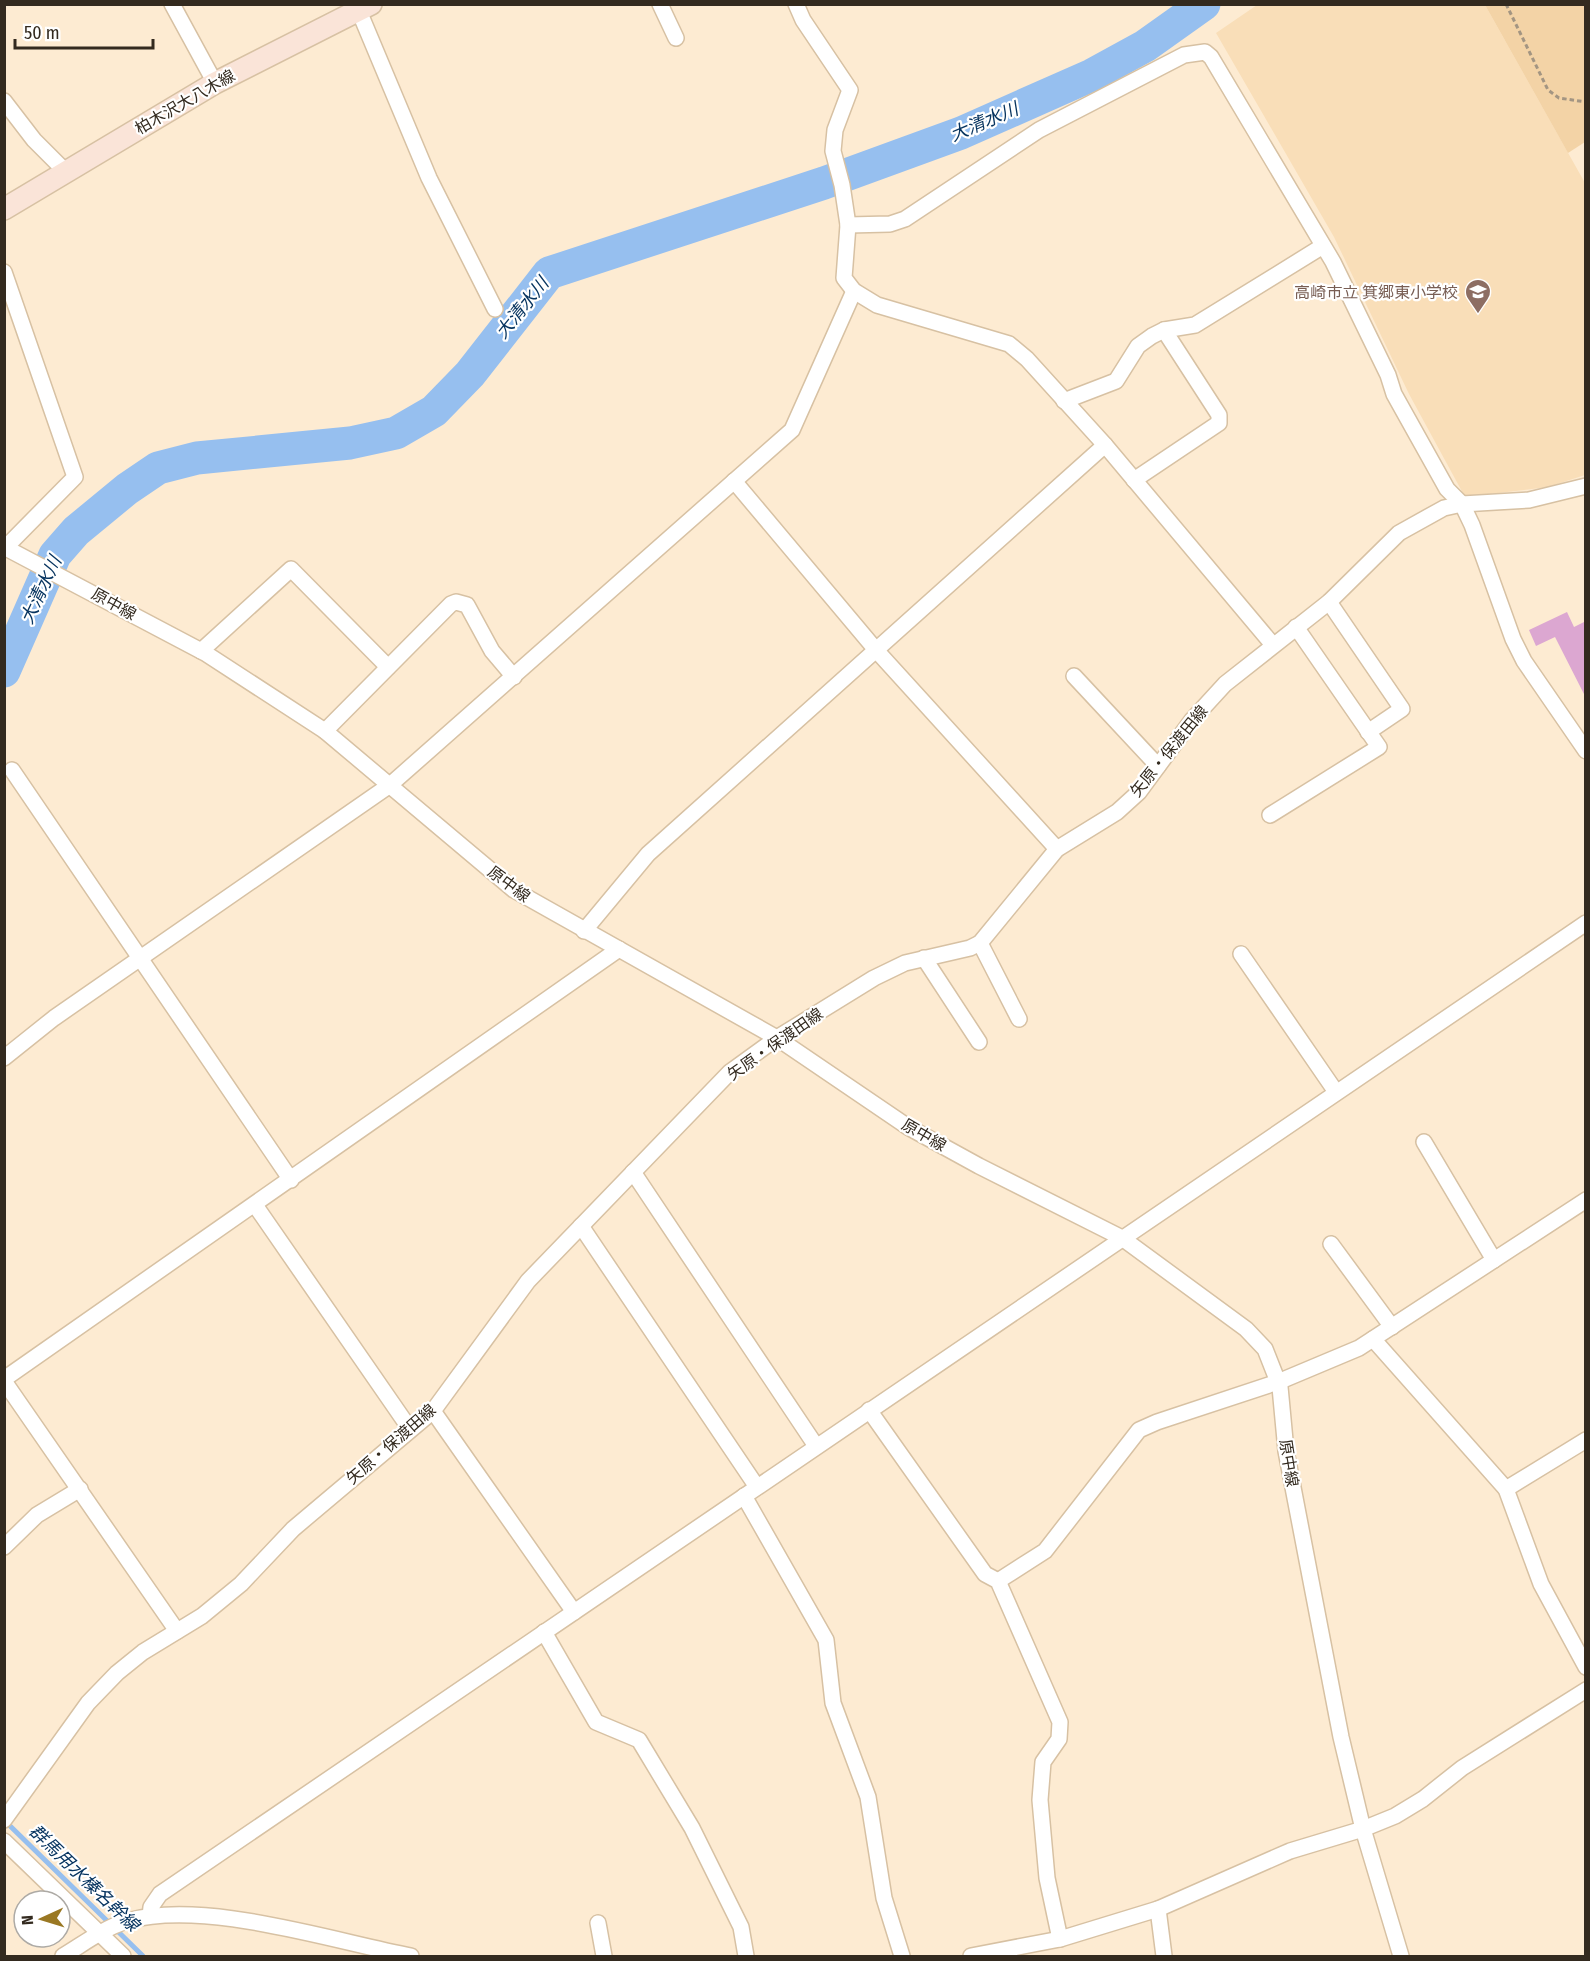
<svg xmlns="http://www.w3.org/2000/svg" width="1590" height="1961" viewBox="0 0 1590 1961" font-family="'Fira Sans Condensed','Noto Sans JP',sans-serif">
<style>
.built{fill:#f9deb8}
.green{fill:#f3d3a6}
.lines{fill:none;stroke-linecap:round;stroke-linejoin:round}
.stream{stroke:#96bfef;stroke-width:5}
.river{stroke:#96bfef;stroke-width:33}
.building{fill:#dca7d1}
.street-casing{stroke:#d7c1a3;stroke-width:18}
.secondary-casing{stroke:#d7c1a3;stroke-width:24}
.path{stroke:#a39582;stroke-width:3;stroke-dasharray:4.5 3;stroke-linecap:butt}
.street{stroke:#fff;stroke-width:15}
.secondary{stroke:#fae4d8;stroke-width:21}
.labels{text-anchor:middle;dominant-baseline:central;stroke-width:4.5;stroke-linejoin:round;paint-order:stroke}
.street-label{font-size:16px;fill:#332a1f;stroke:#fff}
.education-label{font-size:16px;fill:#785e54;stroke:#fff;text-anchor:end}
.water-label{font-size:18px;font-style:italic;fill:#083560;stroke:#fff}
</style>
<rect width="100%" height="100%" fill="#fdebd2"/>
<path class="built" d="M 1257,5 L 1485,5 L 1585,183 L 1585,475 L 1548,487 L 1465,497 L 1409,394 L 1334,237 L 1216,33 Z"/>
<path class="green" d="M 1485,5 L 1585,5 L 1585,142 L 1568,153 Z"/>
<g class="lines">
<path class="stream" d="M 5,1821 L 143,1956"/>
<path class="river" d="M 4,671 L 55,555 L 76,531 L 127,489 L 158,468 L 197,458 L 350,443 L 396,433 L 434,411 L 470,374 L 549,273 L 824,183 L 961,133 L 1092,75 L 1145,46 L 1204,4"/>
</g>
<path class="building" d="M 1567,612 L 1574,627 L 1586,621 L 1586,698 L 1555,637 L 1536,646 L 1529,630 Z"/>
<g class="lines">
<defs>
<g id="street">
<path d="M 172,4 L 215,83"/>
<path d="M 660,4 L 676,38"/>
<path d="M 796,4 L 803,20 L 850,90 L 835,130 L 833,151 L 842,185 L 848,225 L 844,278 L 854,291 L 877,305 L 1009,344 L 1027,359 L 1105,445 L 1273,645"/>
<path d="M 359,11 L 429,178 L 495,309"/>
<path d="M 4,101 L 34,140 L 66,172"/>
<path d="M 848,225 L 890,224 L 905,219 L 1039,130 L 1184,55 L 1205,52 L 1211,57 L 1333,262 L 1388,375 L 1394,394 L 1447,489 L 1462,504 L 1472,525 L 1513,639 L 1524,661 L 1586,751"/>
<path d="M 4,272 L 75,477 L 6,547"/>
<path d="M 1064,401 L 1116,381 L 1138,346 L 1152,336 L 1164,330 L 1195,325 L 1323,246"/>
<path d="M 1134,480 L 1219,423 L 1219,415 L 1164,330"/>
<path d="M 734,481 L 876,650 L 1057,849"/>
<path d="M 4,547 L 205,653 L 325,731 L 514,890 L 777,1038 L 908,1127 L 979,1166 L 1122,1238 L 1246,1329 L 1265,1349 L 1280,1387 L 1286,1451 L 1341,1737 L 1363,1829 L 1401,1956"/>
<path d="M 1329,602 L 1402,709 L 1368,732"/>
<path d="M 201,651 L 291,569 L 388,667"/>
<path d="M 1074,676 L 1158,766"/>
<path d="M 325,731 L 451,604 L 456,602 L 467,605 L 492,651 L 514,677"/>
<path d="M 12,770 L 291,1180"/>
<path d="M 1270,815 L 1379,747 L 1296,627"/>
<path d="M 584,931 L 648,854 L 1105,445"/>
<path d="M 980,943 L 1019,1019"/>
<path d="M 1241,954 L 1336,1092"/>
<path d="M 924,958 L 979,1042"/>
<path d="M 4,1058 L 54,1018 L 390,785 L 792,430 L 854,291"/>
<path d="M 1424,1142 L 1494,1260"/>
<path d="M 633,1172 L 816,1446"/>
<path d="M 255,1205 L 410,1429"/>
<path d="M 581,1226 L 757,1487"/>
<path d="M 1331,1244 L 1392,1327"/>
<path d="M 1373,1339 L 1506,1489 L 1541,1584 L 1586,1667"/>
<path d="M 4,1379 L 619,949"/>
<path d="M 4,1381 L 177,1631"/>
<path d="M 869,1410 L 985,1574 L 998,1581 L 1060,1722 L 1059,1739 L 1043,1762 L 1040,1800 L 1047,1878 L 1060,1939"/>
<path d="M 433,1411 L 574,1612"/>
<path d="M 1506,1489 L 1586,1440"/>
<path d="M 744,1496 L 826,1640 L 833,1703 L 868,1797 L 884,1898 L 902,1956"/>
<path d="M 4,1547 L 37,1515 L 80,1489"/>
<path d="M 998,1581 L 1045,1551 L 1139,1430 L 1157,1422 L 1278,1382 L 1359,1348 L 1586,1200"/>
<path d="M 544,1632 L 596,1722 L 639,1740 L 692,1828 L 741,1927 L 746,1956"/>
<path d="M 4,1820 L 88,1703 L 117,1673 L 143,1652 L 202,1616 L 241,1584 L 293,1529 L 433,1411 L 528,1281 L 730,1072 L 777,1038 L 874,978 L 905,963 L 970,948 L 980,943 L 1057,849 L 1117,812 L 1139,792 L 1192,720 L 1225,684 L 1329,602 L 1399,533 L 1444,508 L 1462,504 L 1529,500 L 1586,486"/>
<path d="M 4,1841 L 123,1956"/>
<path d="M 1158,1909 L 1164,1956"/>
<path d="M 150,1916 L 151,1907 L 160,1894 L 1586,923"/>
<path d="M 598,1923 L 604,1956"/>
<path d="M 63,1956 C 83,1944 104,1928 127,1921 C 205,1899 332,1941 411,1956"/>
<path d="M 971,1956 L 1060,1939 L 1158,1909 L 1290,1851 L 1363,1829 L 1395,1816 L 1423,1799 L 1462,1768 L 1586,1690"/>
</g>
<path id="secondary" d="M 4,209 L 215,83 L 371,4"/>
</defs>
<use href="#street" class="street-casing"/>
<use href="#secondary" class="secondary-casing"/>
<path class="path" d="M 1506,4 L 1548,90 L 1559,98 L 1586,102"/>
<use href="#street" class="street"/>
<use href="#secondary" class="secondary"/>
</g>
<defs>
<symbol id="school-pin" viewBox="-11 -11 22 30"><path d="M0 17L-7.5 6A9.5 9.5 0 1 1 7.5 6Z" fill="#8d6e63" stroke="#fff"/><path d="M0-5L7-2L0 1L-7-2ZM-4 1L0 2.5L4 1V4Q0 6-4 4Z" fill="#fff"/></symbol>
</defs>
<g fill-rule="evenodd">
<use href="#school-pin" x="1463" y="277" width="30" height="40"/>
</g>
<g class="labels">
<g class="street-label">
<text transform="translate(185 102) rotate(-30)">柏木沢大八木線</text>
<text transform="translate(114 604) rotate(29)">原中線</text>
<text transform="translate(1169 751) rotate(-51)">矢原・保渡田線</text>
<text transform="translate(509 884) rotate(37)">原中線</text>
<text transform="translate(775 1044) rotate(-35)">矢原・保渡田線</text>
<text transform="translate(924 1135) rotate(30)">原中線</text>
<text transform="translate(391 1444) rotate(-41)">矢原・保渡田線</text>
<text transform="translate(1289 1463) rotate(81)">原中線</text>
</g>
<g class="education-label">
<text x="1458" y="292">高崎市立 箕郷東小学校</text>
</g>
<g class="water-label">
<text transform="translate(984 122) rotate(-23)">大清水川</text>
<text transform="translate(522 308) rotate(-51)">大清水川</text>
<text transform="translate(41 590) rotate(-65)">大清水川</text>
<text transform="translate(84 1878) rotate(44)">群馬用水榛名幹線</text>
</g>
</g>
<rect width="1590" height="1961" fill="none" stroke="#332a1f" stroke-width="12"/>
<g transform="translate(42 1919) rotate(266)"><circle r="28" fill="#ffffff" stroke="#adaaa5" stroke-width="1.5"/>
<path d="M0-4.5L10 22L0 15L-10 22Z" fill="#9a7823"/>
<text y="-9" font-size="16" font-weight="bold" text-anchor="middle" fill="#332a1f">N</text>
</g>
<path d="M15 39v9h138v-9" fill="none" stroke="#332a1f" stroke-width="3"/>
<text x="24" y="39" font-size="18" fill="#332a1f" stroke="#ffffff" stroke-width="4.5" paint-order="stroke">50 m</text>
</svg>
